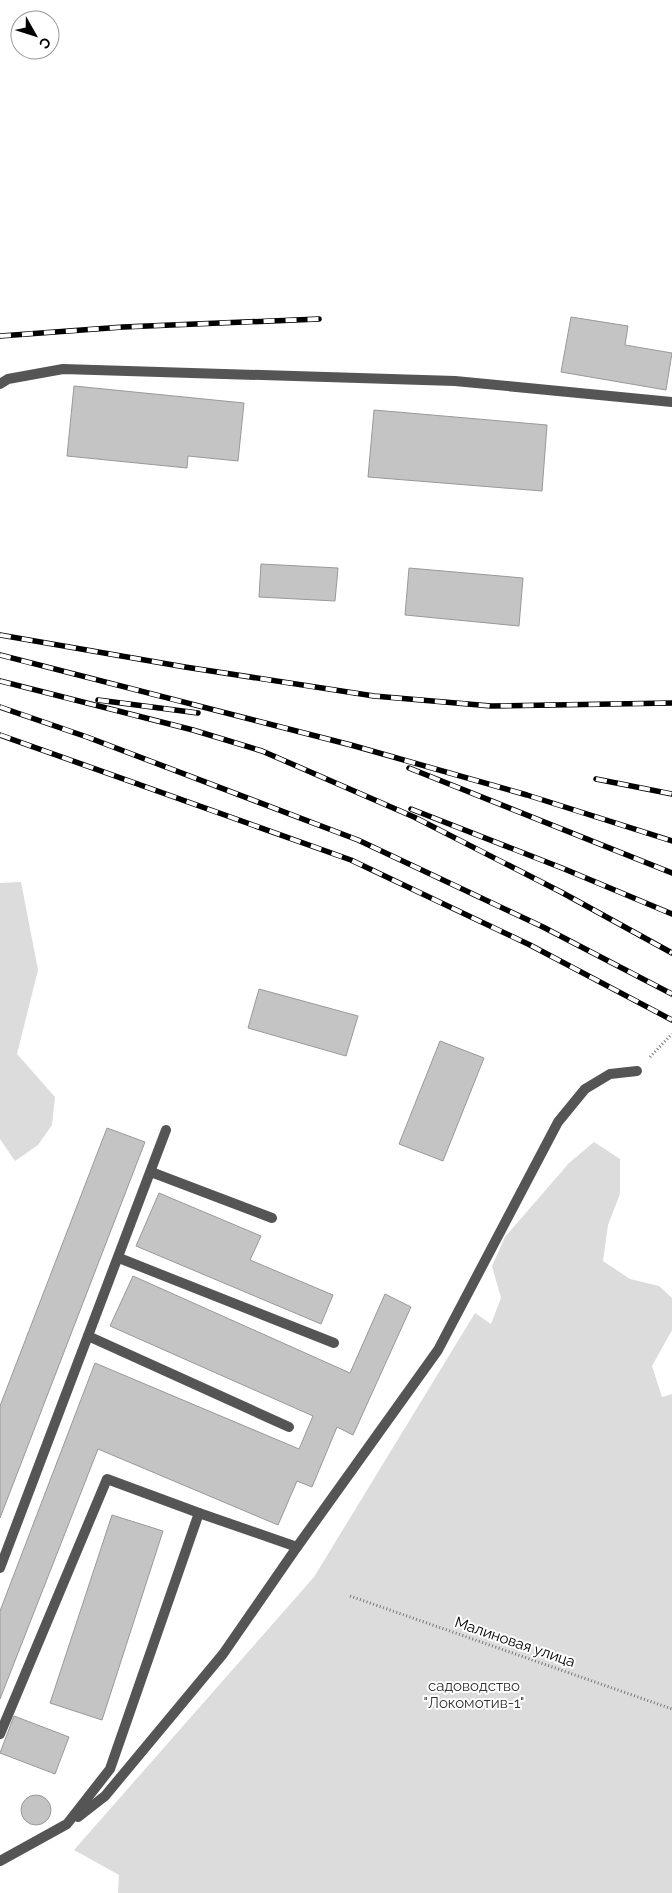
<svg xmlns="http://www.w3.org/2000/svg" width="672" height="1893" viewBox="0 0 672 1893" font-family="Raleway,sans-serif">
<style>
.green{fill:#dcdcdc}
.building{fill:#c4c4c4;stroke:#999}
.lines{fill:none;stroke-linecap:round;stroke-linejoin:round}
.path{stroke:#777;stroke-width:3;stroke-dasharray:1 2.5;stroke-linecap:butt}
.service{stroke:#555;stroke-width:10}
.rail-casing{stroke:#000;stroke-width:5.5}
.rail{stroke:#fff;stroke-width:4;stroke-dasharray:11;stroke-linecap:butt}
.labels{text-anchor:middle;dominant-baseline:central;stroke-width:4;stroke-linejoin:round;paint-order:stroke}
.street-label{font-size:15px;fill:#000;stroke:#fff}
.park-label{font-size:15px;fill:#333;stroke:#fff}
</style>
<rect width="100%" height="100%" fill="#fff"/>
<g class="green">
<path d="M 21,882 L 38,970 L 17,1054 L 55,1097 L 52,1125 L 38,1145 L 15,1161 L 0,1139 L 0,883 Z"/>
<path d="M 594,1142 L 620,1159 L 620,1194 L 608,1225 L 603,1261 L 630,1279 L 659,1286 L 672,1298 L 672,1330 L 652,1366 L 662,1397 L 672,1394 L 672,1893 L 118,1893 L 119,1875 L 74,1850 L 314,1577 L 475,1313 L 491,1324 L 501,1298 L 492,1266 L 505,1237 L 569,1163 Z"/>
</g>
<g class="building">
<path d="M 571,317 L 628,326 L 625,345 L 672,353 L 666,390 L 561,372 Z"/>
<path d="M 74,386 L 244,403 L 238,461 L 188,456 L 187,468 L 67,456 Z"/>
<path d="M 374,410 L 547,425 L 542,491 L 368,477 Z"/>
<path d="M 261,564 L 338,568 L 335,601 L 259,597 Z"/>
<path d="M 409,568 L 523,578 L 519,626 L 405,615 Z"/>
<path d="M 259,989 L 358,1016 L 346,1056 L 248,1028 Z"/>
<path d="M 440,1041 L 484,1058 L 443,1161 L 399,1144 Z"/>
<path d="M 107,1128 L 145,1142 L 0,1518 L 0,1406 Z"/>
<path d="M 159,1193 L 261,1236 L 250,1260 L 333,1295 L 321,1324 L 136,1246 Z"/>
<path d="M 133,1276 L 350,1373 L 385,1294 L 411,1307 L 353,1435 L 337,1427 L 312,1487 L 297,1481 L 278,1525 L 98,1449 L 0,1699 L 0,1611 L 95,1363 L 299,1449 L 313,1416 L 110,1326 Z"/>
<path d="M 112,1515 L 163,1531 L 102,1720 L 50,1703 Z"/>
<path d="M 14,1716 L 69,1737 L 55,1774 L 0,1753 Z"/>
<circle cx="36" cy="1810" r="15"/>
</g>
<g class="lines">
<g class="path">
<path d="M 650,1057 L 672,1034"/>
<path d="M 350,1596 L 672,1709"/>
</g>
<g class="service">
<path d="M 0,384 L 8,379 L 63,369 L 455,381 L 672,402"/>
<path d="M 151,1172 L 272,1218"/>
<path d="M 119,1258 L 334,1343"/>
<path d="M 88,1336 L 289,1427"/>
<path d="M 199,1513 L 297,1547 L 438,1350 L 558,1122 L 585,1089 L 610,1074 L 637,1071"/>
<path d="M 0,1568 L 166,1130"/>
<path d="M 0,1734 L 107,1479 L 199,1513 L 110,1769 L 67,1824 L 0,1861"/>
<path d="M 78,1817 L 105,1796 L 223,1654 L 297,1547"/>
</g>
<defs>
<g id="rail">
<path d="M 0,336 L 123,327 L 319,319"/>
<path d="M 0,635 L 185,667 L 374,696 L 491,706 L 672,703"/>
<path d="M 0,655 L 351,745 L 527,795 L 672,841"/>
<path d="M 0,681 L 193,730 L 262,751 L 414,817 L 561,892 L 672,953"/>
<path d="M 98,700 L 198,713"/>
<path d="M 0,707 L 87,737 L 358,840 L 543,927 L 672,994"/>
<path d="M 0,735 L 351,860 L 530,945 L 672,1020"/>
<path d="M 409,768 L 672,873"/>
<path d="M 596,779 L 672,794"/>
<path d="M 411,809 L 562,868 L 672,914"/>
</g>
</defs>
<use href="#rail" class="rail-casing"/>
<use href="#rail" class="rail"/>
</g>
<g class="labels">
<g class="street-label">
<text transform="translate(515 1642) rotate(19)">Малиновая улица</text>
</g>
<g class="park-label">
<text x="474" y="1686">садоводство<tspan x="474" dy="17">"Локомотив-1"</tspan></text>
</g>
</g>
<g transform="translate(35 35) rotate(129)"><circle r="24" fill="#ffffff" stroke="#999999"/>
<path d="M0-4L9 19L0 12L-9 19Z" fill="#000000"/>
<text y="-8" font-size="14" font-weight="bold" text-anchor="middle" fill="#000000">С</text>
</g>
</svg>
